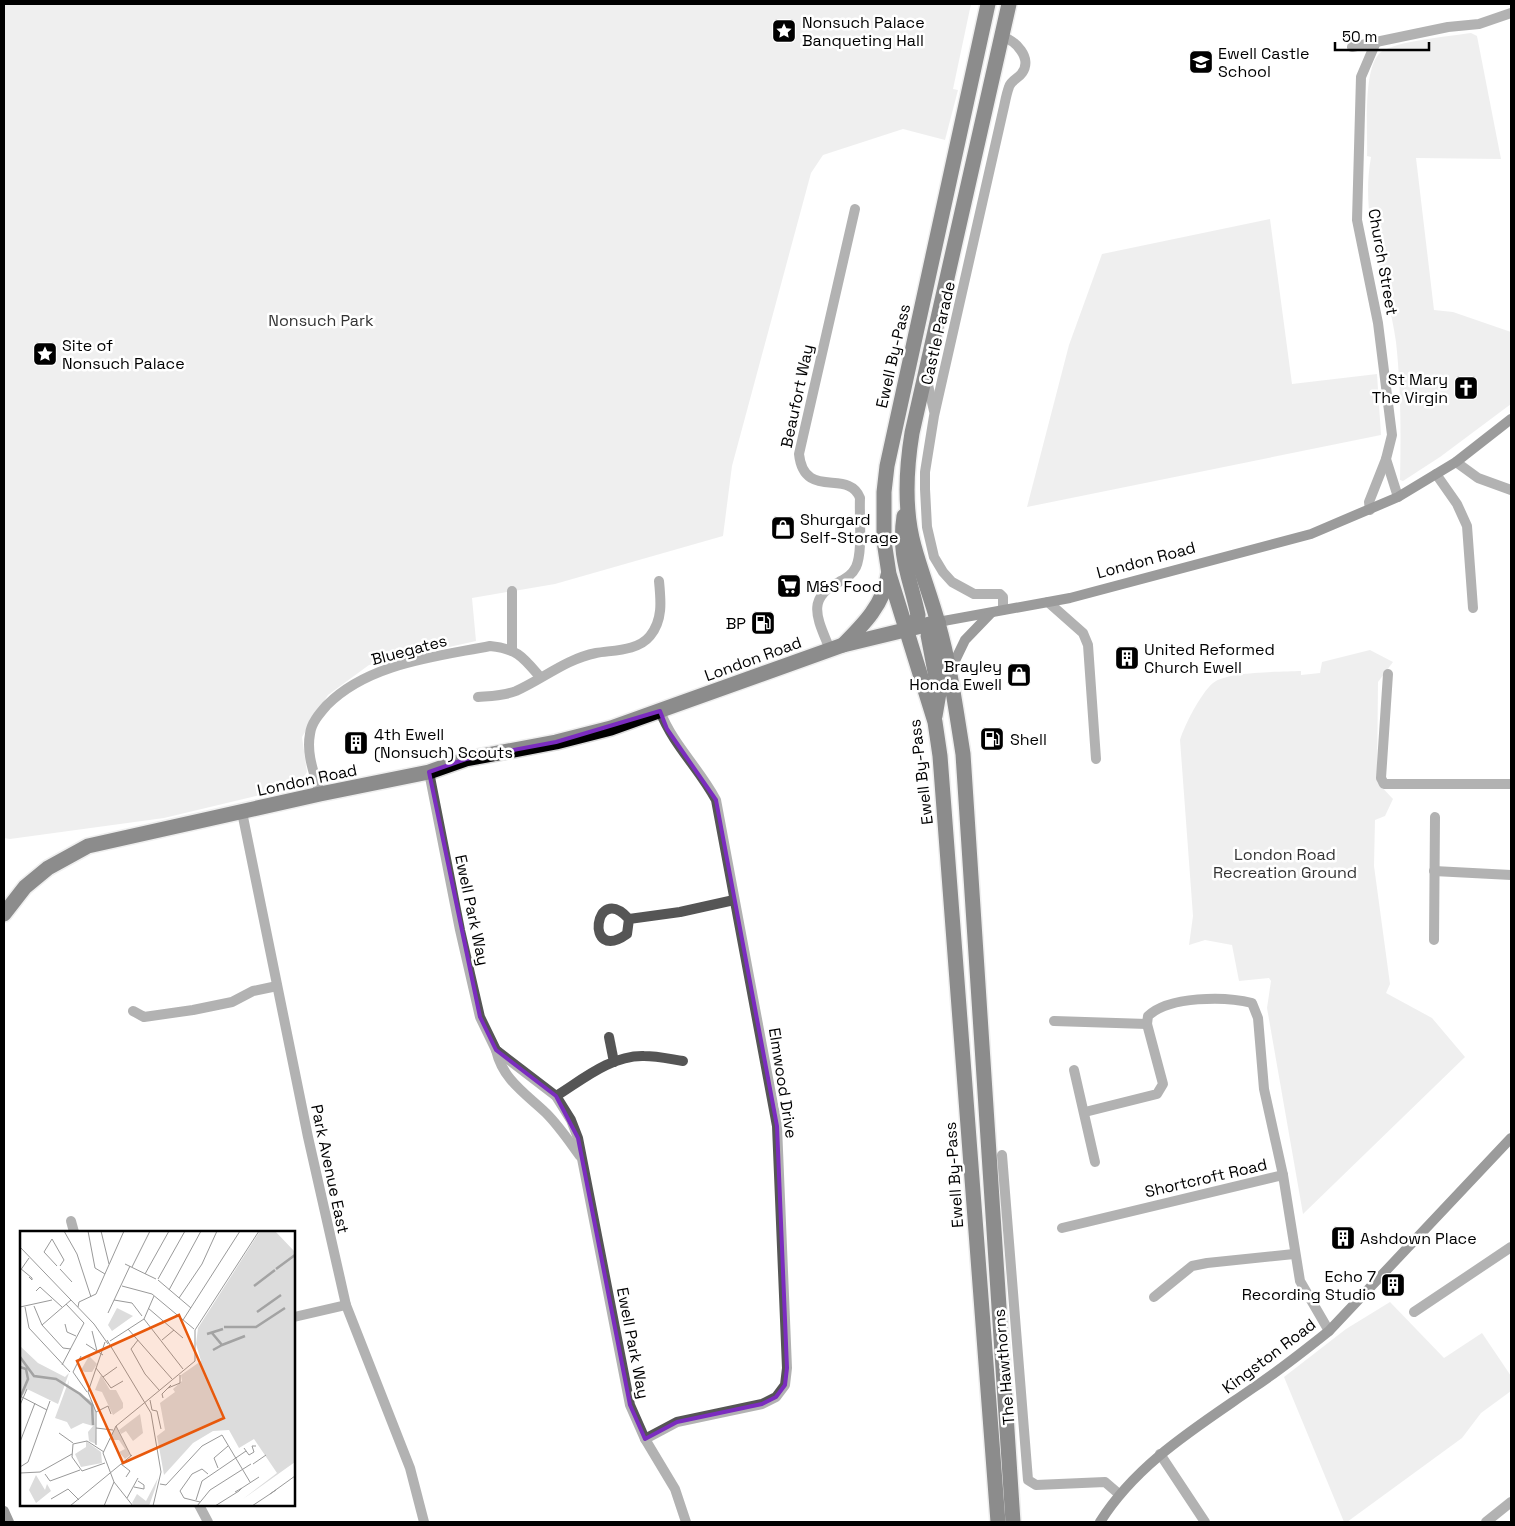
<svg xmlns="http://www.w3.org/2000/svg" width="1515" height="1526" viewBox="0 0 1515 1526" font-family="'Space Grotesk',sans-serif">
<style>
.green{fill:#dcdcdc}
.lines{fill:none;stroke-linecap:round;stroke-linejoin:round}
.highway-casing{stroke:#dbdbdb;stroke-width:18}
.street{stroke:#555;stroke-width:10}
.secondary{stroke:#222;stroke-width:10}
.highway{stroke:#000;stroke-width:15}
.marked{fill:none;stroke:#7b2cbf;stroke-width:4;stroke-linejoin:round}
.labels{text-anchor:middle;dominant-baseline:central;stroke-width:5;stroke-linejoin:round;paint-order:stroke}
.poi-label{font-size:16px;fill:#000;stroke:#fff;text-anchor:start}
.street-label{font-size:16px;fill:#000;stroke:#fff}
.park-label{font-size:16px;fill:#333;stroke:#fff}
.inset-river{fill:none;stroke:#a3a3a3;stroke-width:2.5}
.inset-road{fill:none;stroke:#999;stroke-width:1}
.view{fill:#e8590c;fill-opacity:0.15;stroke:#e8590c;stroke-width:2.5}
.inset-edge{fill:none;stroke:#000;stroke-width:2.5}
</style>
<rect width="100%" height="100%" fill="#fff"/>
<g class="green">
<path d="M 4,4 L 971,4 L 953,89 L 958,90 L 945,140 L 903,129 L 823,155 L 811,173 L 732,466 L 723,536 L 555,584 L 472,598 L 476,641 L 369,665 L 328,695 L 302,737 L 307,772 L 298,786 L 164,818 L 10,839 L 4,838 Z"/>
<path d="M 1471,33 L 1477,36 L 1501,159 L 1416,158 L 1434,310 L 1453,312 L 1511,332 L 1511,404 L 1440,457 L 1403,481 L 1400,480 C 1401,435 1401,387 1396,342 C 1387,278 1359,224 1371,157 L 1367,156 C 1368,133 1362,67 1381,52 C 1396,41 1451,36 1471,33 Z"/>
<path d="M 1270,219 L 1292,384 L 1377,374 L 1381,435 L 1027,507 L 1069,345 L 1102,254 Z"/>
<path d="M 1370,650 L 1393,662 L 1378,682 L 1377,782 L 1393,799 L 1385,816 L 1375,820 L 1374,866 L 1390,984 L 1386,993 L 1432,1018 L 1465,1057 L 1303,1214 L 1267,1008 L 1271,981 L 1269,978 L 1239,981 L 1232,945 L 1205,940 L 1189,945 L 1193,916 L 1180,740 C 1185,724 1201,693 1213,683 C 1227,671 1282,672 1301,671 L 1301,675 L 1320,673 L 1322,662 Z"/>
<path d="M 1390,1302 L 1444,1358 L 1482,1333 L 1511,1376 L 1511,1391 L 1481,1413 L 1462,1438 L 1347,1522 L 1344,1522 L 1284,1377 L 1346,1329 Z"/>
</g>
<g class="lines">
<defs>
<g id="highway">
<path d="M 988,4 L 887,466 L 884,492 L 884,541 L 889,574 L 935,722 L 940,756 L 998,1522"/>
<path d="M 1009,4 L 912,433 C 906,470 904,510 914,546 C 921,572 931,597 938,623 C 950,665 956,710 963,754 L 1013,1522"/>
<path d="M 904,516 C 898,556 910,577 918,615 L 916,620 L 905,629"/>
<path d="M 843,645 C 863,625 884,604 888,575"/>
<path d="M 935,716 L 939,693 L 928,635 L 938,622"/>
<path d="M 4,914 L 25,887 L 48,868 L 88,846 L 320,794 L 429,772 L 466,759 L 556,742 L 611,728 L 843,645 L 938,622"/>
</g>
</defs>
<use href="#highway" class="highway-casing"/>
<g class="street">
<path d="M 1002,37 C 1015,40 1033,58 1022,73 C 1018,79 1011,80 1009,87 C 1006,95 1005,103 1003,111 L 934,416 L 925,472 L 925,489 L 927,527 L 934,557 L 943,572 L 952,582 L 974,594 L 1000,594 L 1003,597 L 1003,610"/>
<path d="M 1376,42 L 1361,77 L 1357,220 L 1378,323 L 1392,435 L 1386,459 L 1398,497"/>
<path d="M 1352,47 L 1448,27 L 1479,24 L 1511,13"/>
<path d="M 926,376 L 934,411"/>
<path d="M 1456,462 L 1478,478 L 1511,490"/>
<path d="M 1436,474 L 1457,504 L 1467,526 L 1473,608"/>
<path d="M 1370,510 L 1369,502 L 1386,459"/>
<path d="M 512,591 L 512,651"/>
<path d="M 1048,602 L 1083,633 L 1088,645 L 1096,759"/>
<path d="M 830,650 C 819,621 804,599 839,582 C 846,578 852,575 856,567 C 863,551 859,516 860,498 C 849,468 804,501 799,454 L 855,209"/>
<path d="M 1388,674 L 1381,778 L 1384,784 L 1511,784"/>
<path d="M 478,697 C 491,696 504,696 516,691 C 543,679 566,659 596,653 C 613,650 638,651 650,636 C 663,620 661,601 659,581"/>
<path d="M 429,772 L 460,930 L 480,1017 L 496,1050 L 556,1096 L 571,1120 L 578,1138 L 630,1405 L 645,1439 L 675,1489 L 686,1522"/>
<path d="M 320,794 C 315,775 306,755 310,734 C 311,723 320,713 327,705 C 369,663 435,657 490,646 C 518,649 523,657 540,677"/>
<path d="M 242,812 L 308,1137 L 346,1305 L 410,1468 L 424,1522"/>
<path d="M 1434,871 L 1511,875"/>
<path d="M 629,919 C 594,880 584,965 627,934 L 629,919 L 680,912 L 734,900"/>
<path d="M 1434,940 L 1435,817"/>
<path d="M 133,1011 L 144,1017 L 193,1010 L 232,1002 L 253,991 L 277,986"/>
<path d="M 1054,1021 L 1147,1024 L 1148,1016 C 1169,996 1225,996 1252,1003 L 1258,1018 L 1264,1089 L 1283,1175"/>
<path d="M 609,1037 L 614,1062"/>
<path d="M 496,1050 C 503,1080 525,1093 546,1113 C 559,1126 569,1141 580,1156"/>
<path d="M 1074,1070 L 1095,1162"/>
<path d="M 556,1096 C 582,1080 611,1055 644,1056 C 657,1056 670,1059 683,1061"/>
<path d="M 1085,1112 L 1157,1094 L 1163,1084 L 1147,1024"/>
<path d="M 1002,1155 L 1028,1480 L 1036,1485 L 1105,1482 L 1119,1494"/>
<path d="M 71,1221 L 74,1232"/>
<path d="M 1062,1228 L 1283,1175 L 1300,1281 L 1329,1331"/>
<path d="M 1154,1297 L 1192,1266 L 1207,1263 L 1294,1254"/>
<path d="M 1414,1312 L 1511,1247"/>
<path d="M 294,1317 L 346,1305"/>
<path d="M 645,1439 L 677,1422 L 762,1404 L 776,1397 L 785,1385 L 787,1368 L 777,1126 L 716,800 C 699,768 673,745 660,711"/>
<path d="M 1160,1454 L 1205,1522"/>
<path d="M 199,1505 L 208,1522"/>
<path d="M 1486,1522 L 1511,1502"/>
</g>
<g class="secondary">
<path d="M 938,622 L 1070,598 L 1311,534 L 1398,497 L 1456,462 L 1511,419"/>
<path d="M 950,671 L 965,640 L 991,613"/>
<path d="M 4,1511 L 9,1522"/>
<path d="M 1100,1522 C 1137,1463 1197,1427 1253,1388 C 1280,1370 1304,1351 1329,1331 L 1511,1138"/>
</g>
<use href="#highway" class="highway"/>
</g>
<path d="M0 0H1515V1526H0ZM 660,711 L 667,729 L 716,800 L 777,1126 L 787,1368 L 785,1385 L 776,1397 L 762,1404 L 677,1422 L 645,1439 L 630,1405 L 578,1138 L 556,1096 L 496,1050 L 480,1017 L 429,772 L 466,759 L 556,742 Z" fill="#fff" fill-opacity=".55" fill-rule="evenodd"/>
<path class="marked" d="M 660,711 L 667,729 L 716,800 L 777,1126 L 787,1368 L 785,1385 L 776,1397 L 762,1404 L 677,1422 L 645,1439 L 630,1405 L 578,1138 L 556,1096 L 496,1050 L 480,1017 L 429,772 L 466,759 L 556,742 Z"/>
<defs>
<symbol id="sight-square" viewBox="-11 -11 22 22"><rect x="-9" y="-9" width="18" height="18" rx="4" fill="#000" stroke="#fff"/><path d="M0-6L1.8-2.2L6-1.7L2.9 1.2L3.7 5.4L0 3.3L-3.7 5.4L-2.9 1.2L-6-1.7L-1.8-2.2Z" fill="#fff"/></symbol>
<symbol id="school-square" viewBox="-11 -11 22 22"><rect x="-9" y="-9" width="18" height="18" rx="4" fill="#000" stroke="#fff"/><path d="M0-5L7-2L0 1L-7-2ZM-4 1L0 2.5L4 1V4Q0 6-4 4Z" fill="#fff"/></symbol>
<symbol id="church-square" viewBox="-11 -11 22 22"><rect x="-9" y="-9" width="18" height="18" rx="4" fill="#000" stroke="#fff"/><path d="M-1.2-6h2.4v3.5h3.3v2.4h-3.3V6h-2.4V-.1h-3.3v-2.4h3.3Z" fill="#fff"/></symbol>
<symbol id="shop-square" viewBox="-11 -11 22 22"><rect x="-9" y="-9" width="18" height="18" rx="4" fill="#000" stroke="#fff"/><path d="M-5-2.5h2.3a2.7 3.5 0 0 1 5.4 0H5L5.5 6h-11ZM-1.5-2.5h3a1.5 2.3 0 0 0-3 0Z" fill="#fff"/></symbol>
<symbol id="supermarket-square" viewBox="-11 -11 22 22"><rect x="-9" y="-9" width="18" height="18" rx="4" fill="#000" stroke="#fff"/><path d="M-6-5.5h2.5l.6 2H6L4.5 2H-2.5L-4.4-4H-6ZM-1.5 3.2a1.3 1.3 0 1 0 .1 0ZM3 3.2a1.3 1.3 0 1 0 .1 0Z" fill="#fff"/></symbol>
<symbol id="fuel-square" viewBox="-11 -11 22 22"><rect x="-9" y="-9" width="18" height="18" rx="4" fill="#000" stroke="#fff"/><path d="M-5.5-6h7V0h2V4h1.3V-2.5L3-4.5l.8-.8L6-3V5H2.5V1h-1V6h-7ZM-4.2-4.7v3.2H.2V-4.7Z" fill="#fff"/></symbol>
<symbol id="building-square" viewBox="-11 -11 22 22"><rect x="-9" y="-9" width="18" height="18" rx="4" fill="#000" stroke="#fff"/><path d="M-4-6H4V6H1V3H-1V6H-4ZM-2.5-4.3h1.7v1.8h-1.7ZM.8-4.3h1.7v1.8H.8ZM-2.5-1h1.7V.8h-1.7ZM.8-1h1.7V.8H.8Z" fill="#fff"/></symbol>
</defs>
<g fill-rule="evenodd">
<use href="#sight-square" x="770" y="17" width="28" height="28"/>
<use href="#school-square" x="1187" y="48" width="28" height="28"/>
<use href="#sight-square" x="31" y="340" width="28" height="28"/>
<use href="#church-square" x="1452" y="374" width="28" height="28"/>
<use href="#shop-square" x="769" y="514" width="28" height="28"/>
<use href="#supermarket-square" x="775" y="572" width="28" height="28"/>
<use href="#fuel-square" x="749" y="609" width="28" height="28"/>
<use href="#building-square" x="1113" y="644" width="28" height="28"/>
<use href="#shop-square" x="1005" y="661" width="28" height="28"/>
<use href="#fuel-square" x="978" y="725" width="28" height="28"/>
<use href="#building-square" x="342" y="729" width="28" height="28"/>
<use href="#building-square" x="1329" y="1224" width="28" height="28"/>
<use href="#building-square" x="1379" y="1271" width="28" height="28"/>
</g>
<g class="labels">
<g class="poi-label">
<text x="802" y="22">Nonsuch Palace<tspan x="802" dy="18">Banqueting Hall</tspan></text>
<text x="1218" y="53">Ewell Castle<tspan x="1218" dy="18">School</tspan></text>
<text x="62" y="345">Site of<tspan x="62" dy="18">Nonsuch Palace</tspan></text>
<text x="1448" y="379" text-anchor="end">St Mary<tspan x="1448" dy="18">The Virgin</tspan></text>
<text x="800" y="519">Shurgard<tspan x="800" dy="18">Self-Storage</tspan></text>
<text x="806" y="586">M&amp;S Food</text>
<text x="746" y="623" text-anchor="end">BP</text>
<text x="1144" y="649">United Reformed<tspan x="1144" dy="18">Church Ewell</tspan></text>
<text x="1002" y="666" text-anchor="end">Brayley<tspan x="1002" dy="18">Honda Ewell</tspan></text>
<text x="374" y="734">4th Ewell<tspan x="374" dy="18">(Nonsuch) Scouts</tspan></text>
<text x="1010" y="739">Shell</text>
<text x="1360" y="1238">Ashdown Place</text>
<text x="1376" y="1276" text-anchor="end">Echo 7<tspan x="1376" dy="18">Recording Studio</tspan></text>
</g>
<g class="street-label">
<text transform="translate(1383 262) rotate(80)">Church Street</text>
<text transform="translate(938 333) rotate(-77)">Castle Parade</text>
<text transform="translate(893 356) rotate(-77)">Ewell By-Pass</text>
<text transform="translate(797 396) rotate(-78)">Beaufort Way</text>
<text transform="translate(1146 560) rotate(-15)">London Road</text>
<text transform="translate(409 650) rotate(-15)">Bluegates</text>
<text transform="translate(753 659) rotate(-20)">London Road</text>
<text transform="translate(921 772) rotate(-97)">Ewell By-Pass</text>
<text transform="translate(307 780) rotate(-12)">London Road</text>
<text transform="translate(472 910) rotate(78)">Ewell Park Way</text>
<text transform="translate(783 1083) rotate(81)">Elmwood Drive</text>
<text transform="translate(330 1169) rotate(78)">Park Avenue East</text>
<text transform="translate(954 1175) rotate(-94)">Ewell By-Pass</text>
<text transform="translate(1206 1178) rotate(-13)">Shortcroft Road</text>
<text transform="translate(633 1343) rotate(79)">Ewell Park Way</text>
<text transform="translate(1269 1356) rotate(-37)">Kingston Road</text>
<text transform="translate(1004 1367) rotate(-95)">The Hawthorns</text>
</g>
<g class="park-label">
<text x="321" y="320">Nonsuch Park</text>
<text x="1285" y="854">London Road<tspan x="1285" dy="18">Recreation Ground</tspan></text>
</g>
</g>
<g transform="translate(20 1231)">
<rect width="275" height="275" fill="#fff"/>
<path d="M 240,0 L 255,0 L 275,21 L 275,231 L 223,268 L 257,242 L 234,208 L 219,217 L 209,199 L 193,200 L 173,212 L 144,244 L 137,205 L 145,199 L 140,172 L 155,161 L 153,158 L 162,150 L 161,144 L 181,130 L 176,113 L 178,97 ZM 97,77 L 113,85 L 92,100 L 88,94 ZM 0,115 L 18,132 L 45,146 L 49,142 L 38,173 L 7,158 L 3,164 L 0,163 ZM 69,125 L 77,133 L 72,141 L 65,141 L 61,139 ZM 81,144 L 90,159 L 96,159 L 103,172 L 103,177 L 93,184 L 82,161 L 75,159 ZM 49,149 L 48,156 L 72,170 L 75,178 L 76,213 L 69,210 L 68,201 L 73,195 L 63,192 L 51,198 L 47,191 L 35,187 ZM 120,183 L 123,202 L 113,210 L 106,200 L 101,203 L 99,199 ZM 96,196 L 110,224 L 105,228 L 99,221 L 105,218 L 99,209 L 89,209 ZM 66,210 L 81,221 L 82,232 L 61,236 L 55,223 L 66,216 ZM 16,244 L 25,259 L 27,253 L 31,260 L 16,272 L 9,259 ZM 138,247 L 135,258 L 129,275 L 114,275 L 112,272 L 117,263 L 126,270 Z" fill="#dcdcdc"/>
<path class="inset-river" d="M 256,38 L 275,24M 234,55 L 255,39M 237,81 L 261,64M 204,96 L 236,96 L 265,77M 192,102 L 202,114 L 193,119M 187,103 L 203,98M 202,114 L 225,105M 0,126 L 14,145 L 36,148 L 60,163 L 72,174 L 73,194M 0,136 L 6,138 L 8,148 L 0,167"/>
<path class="inset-road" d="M 44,0 L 57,23 L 71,66M 68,0 L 75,37 L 85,43M 81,0 L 89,33M 0,16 L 74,93 L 88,113M 105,33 L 136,48M 37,35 L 24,21 L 32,8 L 44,29 L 40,35M 112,36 L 130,0M 0,37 L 12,47 L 12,49 L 9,46M 40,38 L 52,51M 0,40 L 9,27M 125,43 L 149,0M 138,48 L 165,0M 138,49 L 171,77M 102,55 L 132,63 L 174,98M 149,59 L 181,0M 16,60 L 20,56 L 42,76M 159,67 L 182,33 L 197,0M 94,69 L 112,72 L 122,85M 14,75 L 22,94 L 43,117 L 51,118M 0,76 L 32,69M 5,76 L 9,97 L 50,141M 58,76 L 59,71 L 76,63 L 104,0M 128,77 L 163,107M 88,82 L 110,35M 124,88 L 163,138M 163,89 L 220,0M 45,93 L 47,101 L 56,105M 22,94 L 51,69M 108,98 L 152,148M 72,100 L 77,120M 87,109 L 131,182 L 141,241 L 133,275M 118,109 L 111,118 L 125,143 L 139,159M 142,109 L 154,99M 90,110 L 124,88 L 134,65M 66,113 L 83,124M 61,125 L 53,141 L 67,161M 42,134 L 64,92 L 46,73M 76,137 L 83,146 L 97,136M 83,146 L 91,157 L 103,150M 148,157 L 160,152 L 160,144M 0,165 L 27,179M 143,167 L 142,163 L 151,154M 130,169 L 132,179 L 137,180 L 141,198M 123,173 L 175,130 L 175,99 L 239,0M 0,174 L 7,158M 76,181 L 88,175 L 91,183M 96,195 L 111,225M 76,197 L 93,199M 39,202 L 53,212M 0,211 L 15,172M 76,214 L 76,181 L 68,161 L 85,111M 224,217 L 229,224 L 234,221 L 232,215 L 236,215M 84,221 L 67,210 L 53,213 L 52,226 L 62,240 L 85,232M 101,233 L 110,240 L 106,246M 233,233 L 246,224M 0,236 L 8,231 L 30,170M 198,237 L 194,227 L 208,215M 0,242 L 20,241 L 52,223M 25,243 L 30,250 L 60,239M 140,253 L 146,254 L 182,215 L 202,204 L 230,251M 114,256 L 124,258 L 124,254 L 118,250M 222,257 L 239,246M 250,263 L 275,245M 107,267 L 118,247M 31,268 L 48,258 L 59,269M 176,269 L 182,250 L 226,220M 180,271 L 164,267 L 160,260 L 172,243 L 182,238 L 188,243M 50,275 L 112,224M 84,275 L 94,251M 113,275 L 94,251 L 83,222 L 96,195 L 123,173M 177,275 L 190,259 L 231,233M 195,275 L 219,260 L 222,257 L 215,261M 232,275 L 256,259"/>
<path class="view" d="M 159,84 L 204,187 L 103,232 L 57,130 Z"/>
<rect width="275" height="275" class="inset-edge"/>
</g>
<rect width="1515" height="1526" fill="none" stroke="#000000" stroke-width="10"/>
<path d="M1335 42v8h94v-8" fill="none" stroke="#000000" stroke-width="2.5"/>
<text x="1342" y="42" font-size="15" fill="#000000" stroke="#ffffff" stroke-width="4" paint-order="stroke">50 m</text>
</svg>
